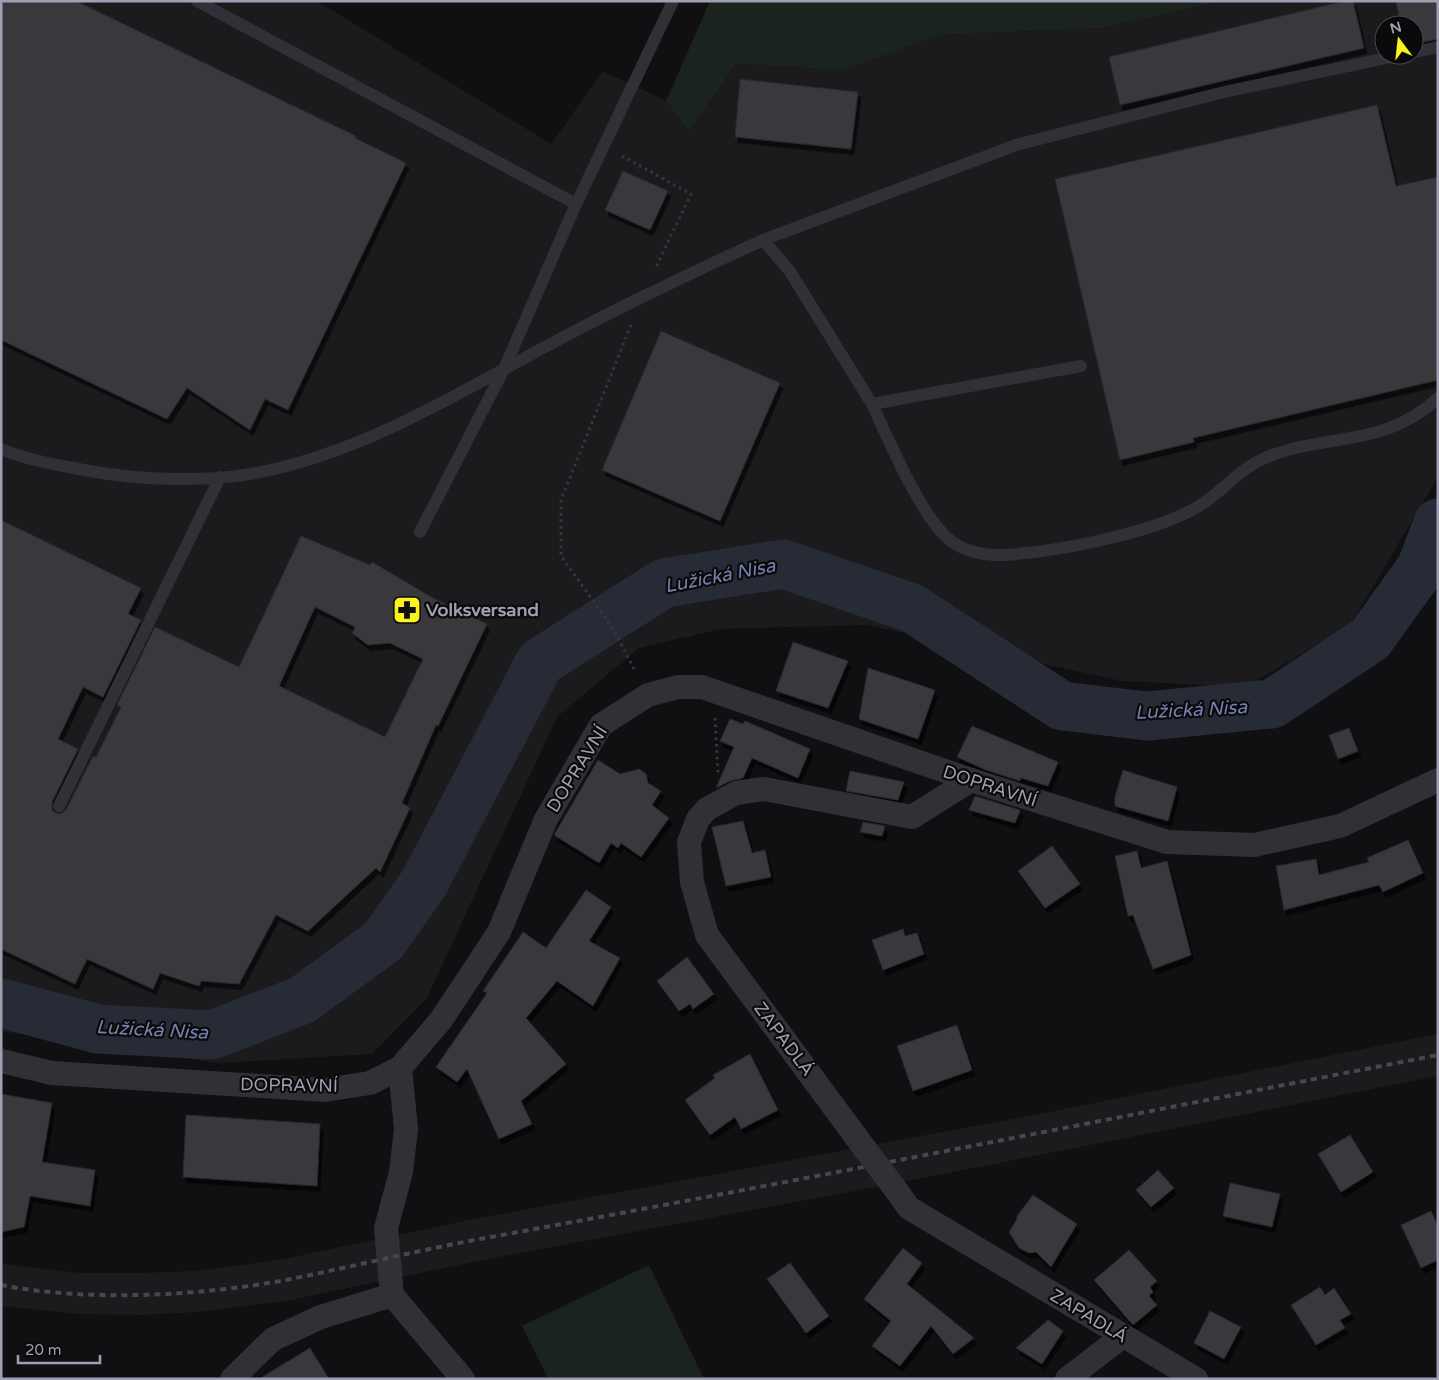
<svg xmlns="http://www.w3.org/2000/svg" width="1439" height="1380" viewBox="0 0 1439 1380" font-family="'Varela Round',sans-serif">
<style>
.built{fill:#1b1b1e;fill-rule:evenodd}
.green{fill:#1b231e}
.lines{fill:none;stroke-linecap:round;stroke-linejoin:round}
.river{stroke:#272b36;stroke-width:49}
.building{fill:#39383e;stroke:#2a292d;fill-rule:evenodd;filter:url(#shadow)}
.path{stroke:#36363d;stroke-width:3;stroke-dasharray:2.5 4;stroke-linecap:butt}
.service{stroke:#313036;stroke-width:12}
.minor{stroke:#313036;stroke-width:24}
.rail{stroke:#47474f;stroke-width:4;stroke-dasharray:6 5;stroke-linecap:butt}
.minor-bridge{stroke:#313036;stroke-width:24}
.labels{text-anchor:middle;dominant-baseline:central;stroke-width:4.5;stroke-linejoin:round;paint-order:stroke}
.poi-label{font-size:18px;font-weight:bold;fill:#9f9fb2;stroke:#0b0a0b;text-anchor:start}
.street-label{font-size:18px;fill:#9f9fb2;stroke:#0b0a0b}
.water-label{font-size:19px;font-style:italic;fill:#7381b0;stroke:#0b0a0b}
</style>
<defs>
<filter id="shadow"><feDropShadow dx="3" dy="5.5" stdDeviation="0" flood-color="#0009"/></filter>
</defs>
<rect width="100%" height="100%" fill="#100f11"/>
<g class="built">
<path d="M 1,1 L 317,1 L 551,144 L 603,71 L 666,101 L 689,132 L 736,64 L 845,70 L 940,35 L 1103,28 L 1223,1 L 1438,1 L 1438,477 L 1350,625 L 1246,687 L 1122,681 L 868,625 L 720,629 L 639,648 L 557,717 L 427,998 L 372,1054 L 218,1063 L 1,1031 ZM 1384,25 L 1414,25 L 1414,55 L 1384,55 Z"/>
<path d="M 1438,1034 L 1438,1076 L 898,1183 L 482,1260 L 286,1301 L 198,1312 L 141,1315 L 79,1314 L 1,1306 L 1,1264 L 81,1273 L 140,1273 L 195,1271 L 279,1260 L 474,1219 L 1045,1113 Z"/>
</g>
<g class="green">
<path d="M 710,1 L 1223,1 L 1103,28 L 940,35 L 845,70 L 736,64 L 689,132 L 666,101 Z"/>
<path d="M 649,1265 L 704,1379 L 548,1379 L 522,1326 Z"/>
</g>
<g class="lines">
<path class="river" d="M 1,1003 L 98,1029 L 212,1035 L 302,1000 L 383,941 L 424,883 L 540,662 L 664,583 L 783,564 L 912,608 L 1062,706 L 1147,716 L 1272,704 L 1370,639 L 1421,568 L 1438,523"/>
</g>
<g class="building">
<path d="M 1,1 L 76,1 L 356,136 L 355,138 L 406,163 L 288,410 L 265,399 L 250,430 L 187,388 L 167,419 L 1,340 Z"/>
<path d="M 1345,1 L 1353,1 L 1364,48 L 1120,105 L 1109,57 Z"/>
<path d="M 1396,1 L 1438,1 L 1438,39 L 1414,44 L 1414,25 L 1401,25 Z"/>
<path d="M 740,79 L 858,92 L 851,149 L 735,137 Z"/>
<path d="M 1377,105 L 1396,186 L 1438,177 L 1438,380 L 1193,438 L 1194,442 L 1120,460 L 1055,179 Z"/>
<path d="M 623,171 L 668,191 L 650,230 L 605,210 Z"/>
<path d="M 661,331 L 780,383 L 720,521 L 602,470 Z"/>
<path d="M 1,520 L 141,588 L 128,614 L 141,620 L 103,697 L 83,687 L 58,739 L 78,749 L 52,802 L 52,810 L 56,813 L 60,814 L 66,810 L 93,756 L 96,757 L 121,707 L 117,705 L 155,627 L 239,667 L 301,536 L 370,565 L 372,562 L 433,598 L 487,624 L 438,726 L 436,725 L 402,803 L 410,808 L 380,872 L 376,868 L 308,931 L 276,915 L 239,984 L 201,981 L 199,986 L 160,973 L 153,989 L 87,959 L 75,984 L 1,949 ZM 315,607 L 355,627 L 352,633 L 368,645 L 390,643 L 423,659 L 385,737 L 279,686 Z"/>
<path d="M 793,642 L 848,661 L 828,708 L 776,691 Z"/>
<path d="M 868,668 L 935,690 L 918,739 L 859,719 Z"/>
<path d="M 730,719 L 743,724 L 745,721 L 810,749 L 798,778 L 752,758 L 743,778 L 730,781 L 716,788 L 734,747 L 720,741 Z"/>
<path d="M 972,726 L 1058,762 L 1048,786 L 1021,778 L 1020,781 L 986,770 L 957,757 Z"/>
<path d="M 1349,728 L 1358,751 L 1338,759 L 1329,735 Z"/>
<path d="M 598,760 L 620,774 L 639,769 L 646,774 L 648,783 L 661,791 L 652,805 L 669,818 L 641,857 L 621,843 L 618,848 L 611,843 L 599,863 L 554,835 Z"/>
<path d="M 1123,770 L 1177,787 L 1168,821 L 1115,806 L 1115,797 Z"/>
<path d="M 850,771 L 904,782 L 898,800 L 846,791 Z"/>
<path d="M 975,796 L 1020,810 L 1015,823 L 969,810 Z"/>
<path d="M 743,821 L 752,853 L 765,850 L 771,877 L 726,886 L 712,827 Z"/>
<path d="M 863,822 L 885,826 L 882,836 L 860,832 Z"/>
<path d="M 1408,840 L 1423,873 L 1383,892 L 1379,885 L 1284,910 L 1276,866 L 1316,859 L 1319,875 L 1369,862 L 1367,858 Z"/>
<path d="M 1052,846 L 1080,884 L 1045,908 L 1018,871 Z"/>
<path d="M 1137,851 L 1141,868 L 1167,861 L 1191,955 L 1153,969 L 1133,915 L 1128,916 L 1115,856 Z"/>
<path d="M 586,890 L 611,907 L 589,941 L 620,958 L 593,1006 L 557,981 L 526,1018 L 566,1064 L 521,1101 L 532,1124 L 499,1139 L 467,1069 L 457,1082 L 436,1067 L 487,993 L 483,991 L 523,932 L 546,948 Z"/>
<path d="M 903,929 L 905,936 L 917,933 L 924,954 L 883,970 L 872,940 Z"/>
<path d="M 687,957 L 714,994 L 693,1009 L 690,1004 L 679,1011 L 657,981 Z"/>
<path d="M 957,1025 L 972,1070 L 913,1091 L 897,1046 Z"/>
<path d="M 750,1054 L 778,1110 L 741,1129 L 735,1117 L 710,1135 L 685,1100 L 715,1078 L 713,1075 Z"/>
<path d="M 1,1094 L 52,1103 L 42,1162 L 95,1170 L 90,1206 L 30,1196 L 24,1227 L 1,1232 Z"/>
<path d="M 186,1115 L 320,1124 L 317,1186 L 183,1177 Z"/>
<path d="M 1350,1135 L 1373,1172 L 1341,1192 L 1318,1154 Z"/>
<path d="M 1158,1170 L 1174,1188 L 1151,1207 L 1136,1190 Z"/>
<path d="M 1230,1183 L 1280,1194 L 1272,1227 L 1223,1216 Z"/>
<path d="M 1033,1195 L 1077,1224 L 1051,1267 L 1036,1252 L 1029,1253 L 1019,1248 L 1009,1232 L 1017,1219 L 1017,1216 Z"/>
<path d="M 1431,1211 L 1438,1226 L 1438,1260 L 1421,1268 L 1401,1225 Z"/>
<path d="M 903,1248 L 922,1263 L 907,1284 L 974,1338 L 953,1354 L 931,1326 L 900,1366 L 872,1346 L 891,1321 L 864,1299 Z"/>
<path d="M 1129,1250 L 1157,1281 L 1150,1287 L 1153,1292 L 1149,1296 L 1157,1305 L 1133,1325 L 1094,1280 Z"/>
<path d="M 790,1263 L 829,1316 L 806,1333 L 767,1279 Z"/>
<path d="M 1320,1287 L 1325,1295 L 1334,1288 L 1351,1314 L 1340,1320 L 1345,1328 L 1316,1345 L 1291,1305 Z"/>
<path d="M 1210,1311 L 1241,1327 L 1224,1359 L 1194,1343 Z"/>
<path d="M 1048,1320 L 1063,1331 L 1042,1364 L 1016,1348 Z"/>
<path d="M 310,1348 L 329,1379 L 259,1379 Z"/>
</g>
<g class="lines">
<g class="path">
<path d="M 622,156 L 691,194 L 655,269"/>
<path d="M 631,325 L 561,500 L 561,556 L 614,630 L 636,673"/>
<path d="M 715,718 L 718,774"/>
</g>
<g class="service">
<path d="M 197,1 L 576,204"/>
<path d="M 1414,52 L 1438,47"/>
<path d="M 763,240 L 1016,145 L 1224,92 L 1401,55"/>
<path d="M 872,404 C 889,440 921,518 951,541 C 964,551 985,556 1001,555 C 1052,553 1147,534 1192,510 C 1220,496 1236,470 1265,458 C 1326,432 1383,449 1438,398"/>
<path d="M 1,449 C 29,461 59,465 89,471 C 141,480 208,483 261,472 C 366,451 462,391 556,341 C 624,305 693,272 763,240 L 789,270 L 872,404 L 1081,366"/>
<path d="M 420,532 L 504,369 L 576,204 L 673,1"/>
<path d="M 59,806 L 220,477"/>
</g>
<g class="minor">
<path d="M 1,1061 L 52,1073 L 325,1090 L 370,1083 L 400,1068 L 441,1020 L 499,932 L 546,819 L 601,725 L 648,695 L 678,687 L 702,687 L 971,780 L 1167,842 L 1254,845 L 1340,826 L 1438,780"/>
<path d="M 865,1149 L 707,935 L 692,882 L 689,842 L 698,819 L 707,809 L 736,793 L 764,789 L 912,817 L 971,780"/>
<path d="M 896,1190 L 909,1208 L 1196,1379"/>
<path d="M 392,1295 L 386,1228 L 401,1172 L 406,1129 L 400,1068"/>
<path d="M 392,1295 L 463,1379"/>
<path d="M 232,1379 L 273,1339 L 321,1317 L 392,1295"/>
<path d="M 1067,1379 L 1123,1336"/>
</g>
<path class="rail" d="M 1,1285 C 88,1302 199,1296 286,1280 C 351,1267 415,1251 480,1239 C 800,1181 1118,1117 1438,1055"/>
<path class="minor-bridge" d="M 865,1149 L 896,1190"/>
</g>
<defs>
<symbol id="pharmacy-square" viewBox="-11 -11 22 22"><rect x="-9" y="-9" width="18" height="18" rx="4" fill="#faf31d" stroke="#0b0a0b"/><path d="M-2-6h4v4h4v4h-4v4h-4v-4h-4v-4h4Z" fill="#111"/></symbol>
</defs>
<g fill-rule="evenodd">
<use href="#pharmacy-square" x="391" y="594" width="32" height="32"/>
</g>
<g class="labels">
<g class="poi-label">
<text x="426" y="610">Volksversand</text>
</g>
<g class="street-label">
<text transform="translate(577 769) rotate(-58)">DOPRAVNÍ</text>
<text transform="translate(990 786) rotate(18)">DOPRAVNÍ</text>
<text transform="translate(784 1039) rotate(53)">ZAPADLÁ</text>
<text transform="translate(289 1085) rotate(1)">DOPRAVNÍ</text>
<text transform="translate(1089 1316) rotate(31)">ZAPADLÁ</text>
</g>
<g class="water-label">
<text transform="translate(720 576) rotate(-11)">Lužická Nisa</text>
<text transform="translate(1191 710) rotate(-3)">Lužická Nisa</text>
<text transform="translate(152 1030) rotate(3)">Lužická Nisa</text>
</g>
</g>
<rect width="1439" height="1380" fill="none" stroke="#9f9fb2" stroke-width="5"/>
<g transform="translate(1399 40) rotate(345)"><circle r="24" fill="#0b0a0b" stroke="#46464e"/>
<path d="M0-4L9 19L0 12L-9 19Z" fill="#faf31d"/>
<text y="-8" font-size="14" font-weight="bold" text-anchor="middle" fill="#9f9fb2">N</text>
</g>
<path d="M18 1355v8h82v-8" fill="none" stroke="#9f9fb2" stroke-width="2.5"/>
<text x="25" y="1355" font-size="15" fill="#9f9fb2" stroke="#0b0a0b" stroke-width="4" paint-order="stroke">20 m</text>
</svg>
